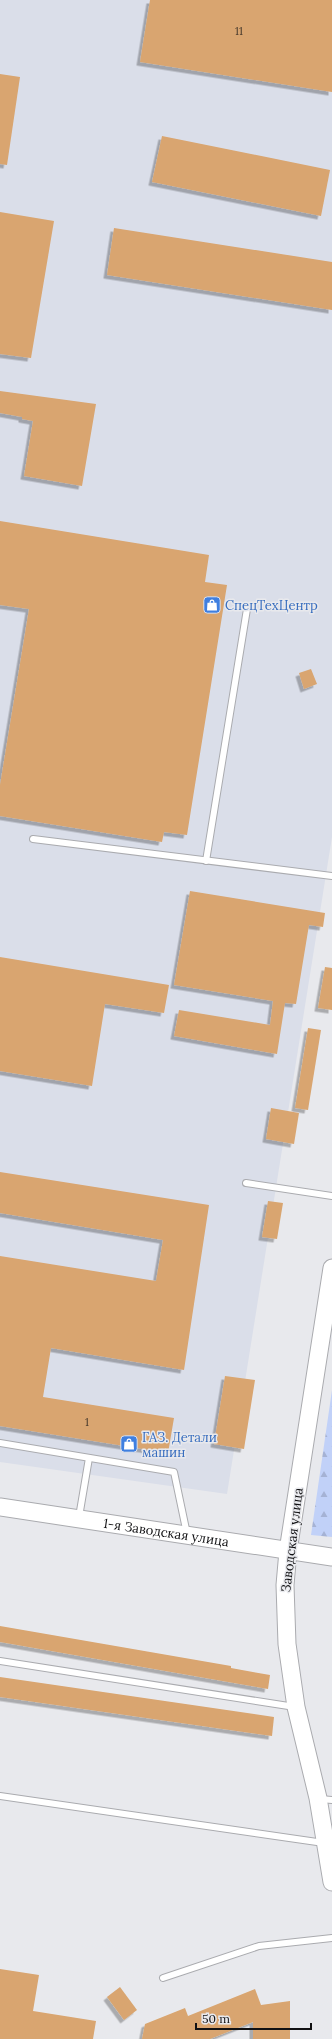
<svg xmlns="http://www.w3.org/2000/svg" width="332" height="2039" viewBox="0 0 332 2039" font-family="Lora,serif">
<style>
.built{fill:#dadee9}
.forest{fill:url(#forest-firs)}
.building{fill:#d9a56f;filter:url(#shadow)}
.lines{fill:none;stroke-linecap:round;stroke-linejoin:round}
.service-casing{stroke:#aaabaf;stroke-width:8}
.secondary-casing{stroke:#aaabaf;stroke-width:19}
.service{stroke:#fff;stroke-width:6}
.secondary{stroke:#fff;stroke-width:17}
.labels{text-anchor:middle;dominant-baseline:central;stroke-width:3;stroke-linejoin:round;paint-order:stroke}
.number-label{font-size:11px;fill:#43362a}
.shop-label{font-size:13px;fill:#366cbe;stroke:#e8e9ed;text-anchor:start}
.street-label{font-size:13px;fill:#111113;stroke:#e8e9ed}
</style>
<defs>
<pattern id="forest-firs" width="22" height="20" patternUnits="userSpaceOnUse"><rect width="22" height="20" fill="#c1d1f8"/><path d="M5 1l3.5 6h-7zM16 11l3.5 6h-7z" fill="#a5b2d4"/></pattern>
<filter id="shadow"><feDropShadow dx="-3.5" dy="3.5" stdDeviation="0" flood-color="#0004"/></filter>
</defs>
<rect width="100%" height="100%" fill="#e8e9ed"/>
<path class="built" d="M 0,0 L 332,0 L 332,837 L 227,1494 L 0,1462 Z"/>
<path class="forest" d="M 332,1390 L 332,1537 L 311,1535 Z"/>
<g class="building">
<path d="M 150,0 L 332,0 L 332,92 L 140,62 Z"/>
<path d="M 0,74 L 20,77 L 7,165 L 0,164 Z"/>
<path d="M 162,136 L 330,170 L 321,216 L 152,182 Z"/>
<path d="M 0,212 L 54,221 L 31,358 L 0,354 Z"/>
<path d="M 114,228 L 332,262 L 332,310 L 107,275 Z"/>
<path d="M 0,391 L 96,404 L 82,486 L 24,476 L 33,421 L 22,419 L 22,417 L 0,413 Z"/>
<path d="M 0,521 L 209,555 L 205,582 L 227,585 L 187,835 L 164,832 L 162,842 L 0,816 L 0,785 L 29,609 L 0,605 Z"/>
<path d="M 311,669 L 317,684 L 304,689 L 299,673 Z"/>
<path d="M 190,891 L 325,913 L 323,927 L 309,925 L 296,1004 L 285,1003 L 277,1054 L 174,1036 L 179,1010 L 270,1025 L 273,1001 L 174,985 Z"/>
<path d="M 0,957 L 169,985 L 164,1013 L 105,1004 L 92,1086 L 0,1071 Z"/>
<path d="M 325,967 L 332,968 L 332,1010 L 318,1008 Z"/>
<path d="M 308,1028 L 321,1030 L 308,1110 L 295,1108 Z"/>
<path d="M 271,1108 L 299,1113 L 294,1144 L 266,1139 Z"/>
<path d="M 0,1172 L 209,1205 L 184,1370 L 51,1348 L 43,1397 L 174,1418 L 168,1453 L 0,1426 L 0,1256 L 156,1281 L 163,1240 L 0,1213 Z"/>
<path d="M 268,1201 L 283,1203 L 277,1239 L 262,1237 Z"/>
<path d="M 225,1376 L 255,1380 L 244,1449 L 214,1444 Z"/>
<path d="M 0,1626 L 231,1666 L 231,1668 L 270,1675 L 268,1689 L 0,1642 Z"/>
<path d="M 0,1677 L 274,1717 L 272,1736 L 0,1697 Z"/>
<path d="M 0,1969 L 39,1975 L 33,2011 L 96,2021 L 93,2039 L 0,2039 Z"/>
<path d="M 120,1987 L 137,2010 L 124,2020 L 107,1997 Z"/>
<path d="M 255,1989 L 261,2005 L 290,2001 L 290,2039 L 253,2039 L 253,2022 L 210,2039 L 142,2039 L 145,2024 L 185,2008 L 188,2016 Z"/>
</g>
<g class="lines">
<defs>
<g id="service">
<path d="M 33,839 L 332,876"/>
<path d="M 206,861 L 247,609"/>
<path d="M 246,1183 L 332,1196"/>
<path d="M 0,1443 L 174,1472 L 187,1534"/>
<path d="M 79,1517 L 89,1458"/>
<path d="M 0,1661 L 295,1707"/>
<path d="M 0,1796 L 324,1843"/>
<path d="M 320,1799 L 332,1800"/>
<path d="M 163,1978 L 259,1946 L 332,1938"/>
</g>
<g id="secondary">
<path d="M 332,1268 L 288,1551 L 285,1585 L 287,1644 L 296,1707 L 318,1798 L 332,1882"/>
<path id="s1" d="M 0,1507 L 332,1557"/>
</g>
</defs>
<use href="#service" class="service-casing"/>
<use href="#secondary" class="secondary-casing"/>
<use href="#service" class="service"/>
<use href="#secondary" class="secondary"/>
</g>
<defs>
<symbol id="shop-square" viewBox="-11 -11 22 22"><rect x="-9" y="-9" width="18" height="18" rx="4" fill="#3f7fe0" stroke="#e8e9ed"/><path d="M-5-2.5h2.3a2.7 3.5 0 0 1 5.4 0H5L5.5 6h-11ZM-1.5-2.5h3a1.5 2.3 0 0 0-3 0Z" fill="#fff"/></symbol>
</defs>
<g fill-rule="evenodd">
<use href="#shop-square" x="202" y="595" width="20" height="20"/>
<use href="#shop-square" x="119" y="1434" width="20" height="20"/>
</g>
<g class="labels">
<g class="number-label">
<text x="239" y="31">11</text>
<text x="87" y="1422">1</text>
</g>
<g class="shop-label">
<text x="225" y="605">СпецТехЦентр</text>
<text x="142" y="1437">ГАЗ. Детали<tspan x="142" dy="15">машин</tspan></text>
</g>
<g class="street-label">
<text stroke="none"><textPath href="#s1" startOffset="168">1-я Заводская улица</textPath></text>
<text transform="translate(292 1540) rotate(-83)">Заводская улица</text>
</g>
</g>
<path d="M196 2023v6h115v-6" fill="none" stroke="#111113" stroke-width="2"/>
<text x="202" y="2023" font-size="12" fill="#111113" stroke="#e8e9ed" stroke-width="3" paint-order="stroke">50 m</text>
</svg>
